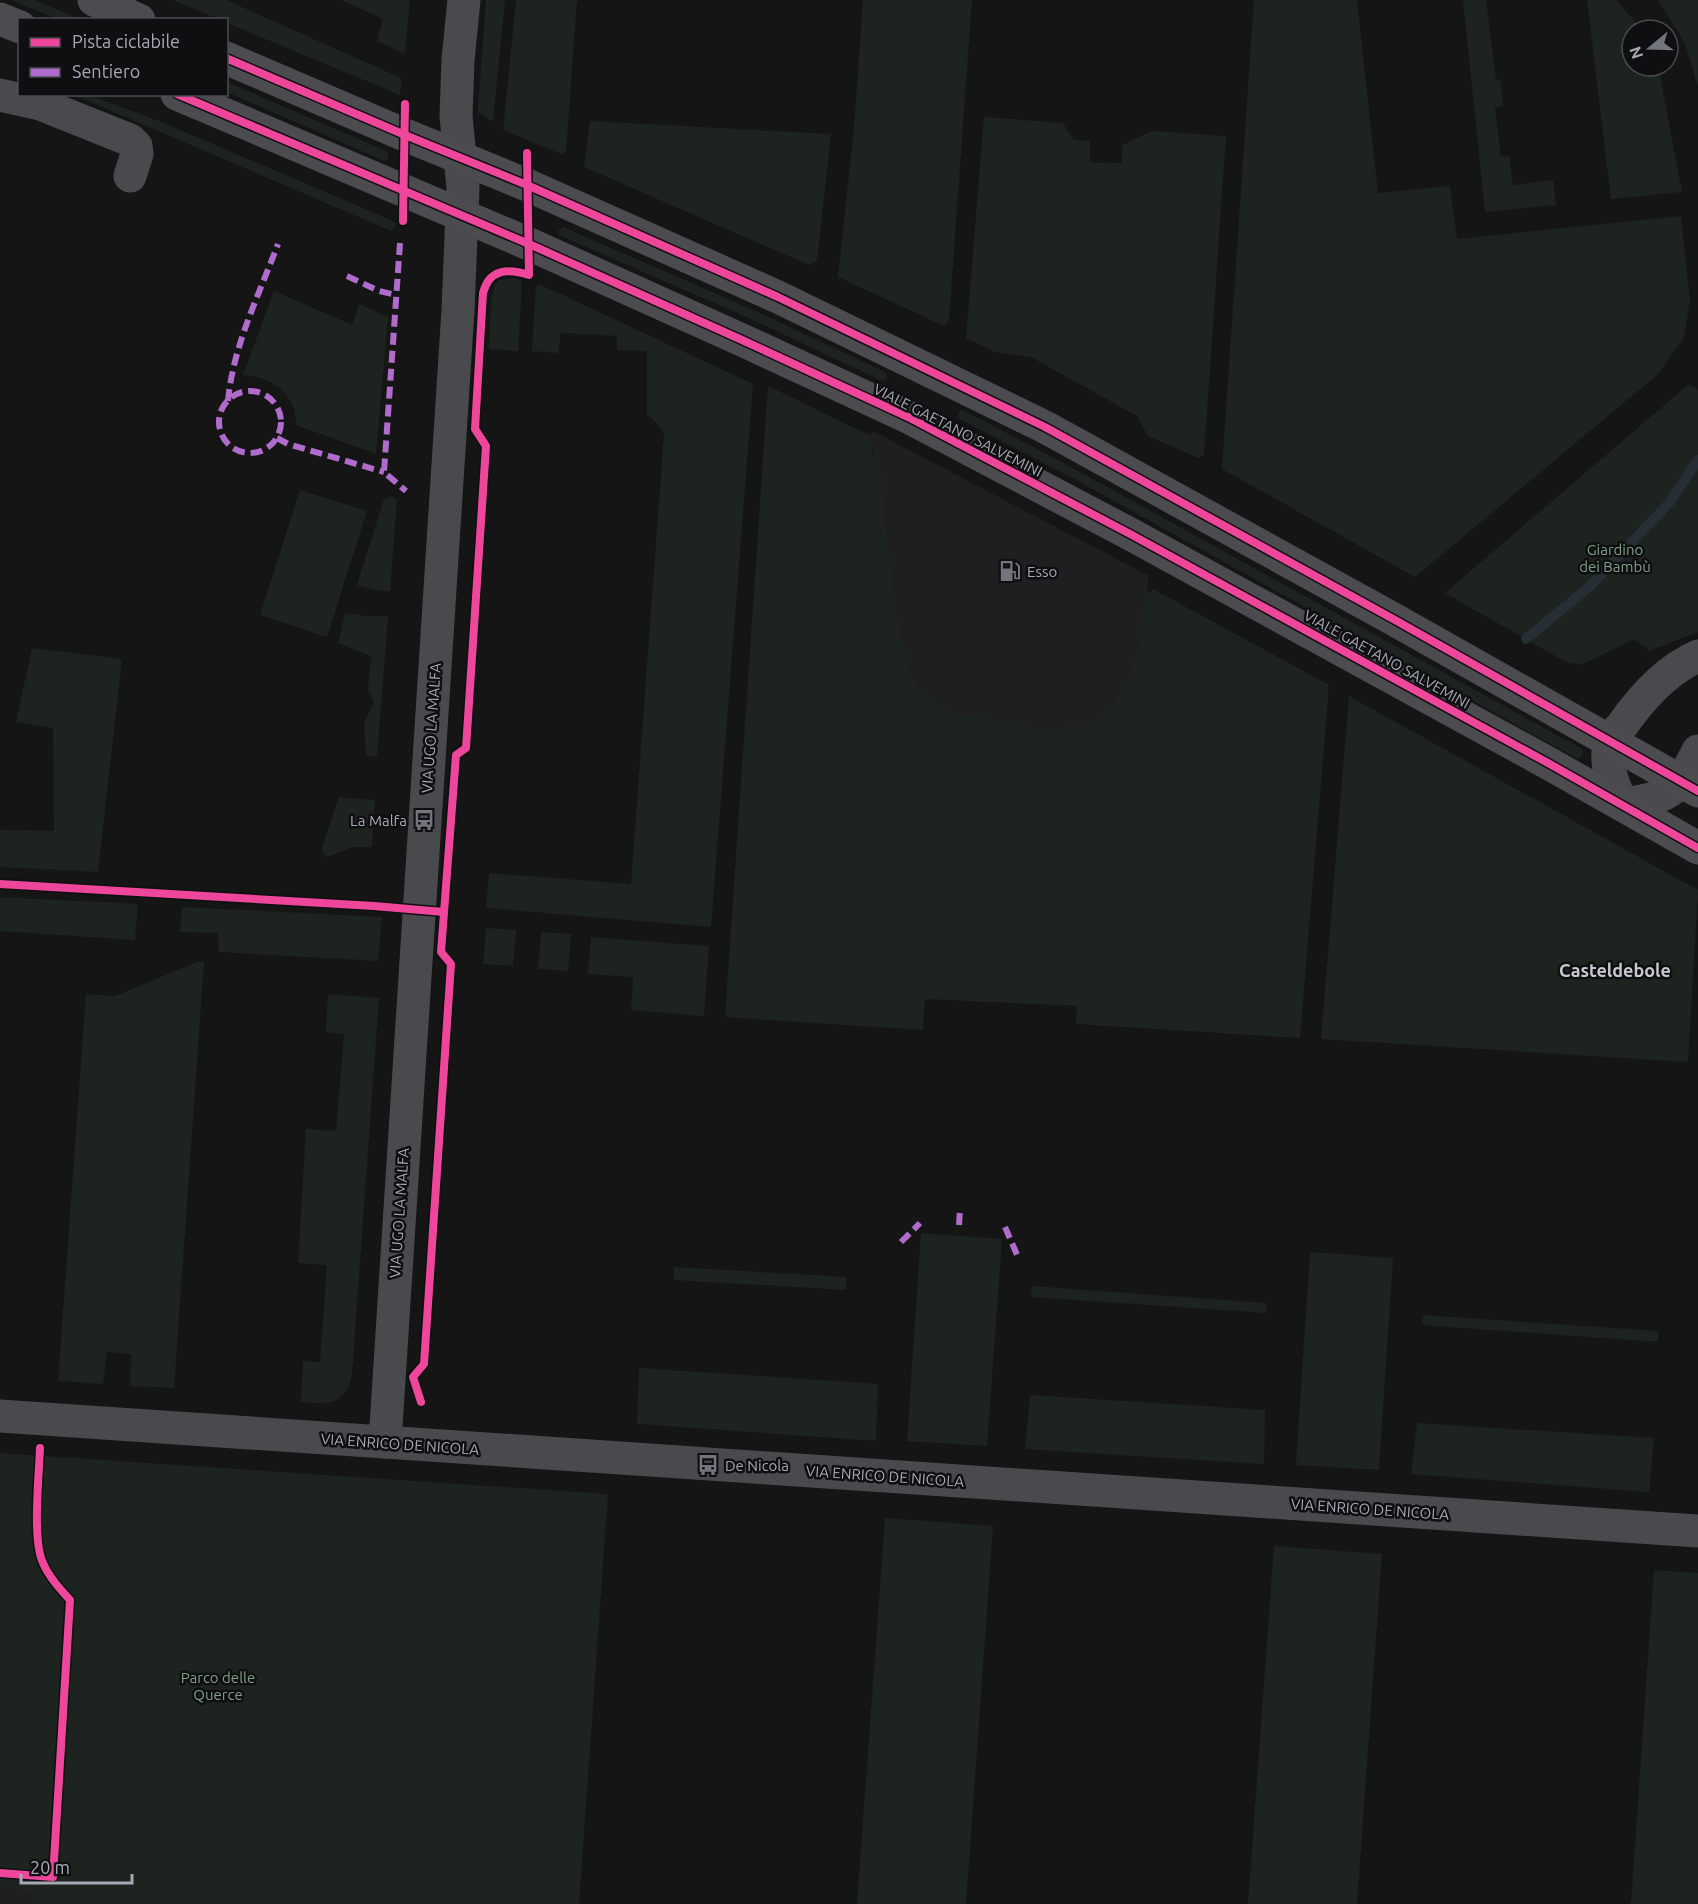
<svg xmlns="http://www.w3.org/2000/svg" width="1698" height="1904" viewBox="0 0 1698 1904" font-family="Ubuntu,sans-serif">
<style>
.built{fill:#1f1f21}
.green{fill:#1d241f}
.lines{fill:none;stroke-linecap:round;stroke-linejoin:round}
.stream{stroke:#282e36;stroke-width:10}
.minor{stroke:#494a4e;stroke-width:33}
.major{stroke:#4b4b50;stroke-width:33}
.quiet{stroke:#b06ccc;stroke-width:6;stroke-dasharray:12 6;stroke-linecap:butt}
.cycleway-casing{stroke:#0f0f11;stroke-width:11}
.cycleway{stroke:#ed469a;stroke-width:8}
.labels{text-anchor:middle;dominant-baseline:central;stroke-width:5;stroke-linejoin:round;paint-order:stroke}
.street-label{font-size:15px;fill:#a6a8b6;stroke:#0f0f11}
.park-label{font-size:15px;fill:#7da186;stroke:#0f0f11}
.poi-label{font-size:15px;fill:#a6a8b6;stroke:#0f0f11;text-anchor:start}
.quarter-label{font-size:18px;font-weight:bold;fill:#c7c8d2;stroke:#0f0f11}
</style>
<rect width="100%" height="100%" fill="#151515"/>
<g class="built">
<path d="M 873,431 L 1149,576 L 1147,591 L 1147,740 L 911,743 L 871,436 Z"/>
<path d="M 0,1888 L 35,1891 L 34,1904 L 0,1904 Z"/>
</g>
<g class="green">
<path d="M 11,0 L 34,0 L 80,19 L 57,19 Z"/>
<path d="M 173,0 L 226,0 L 399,77 L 402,80 L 400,95 L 227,23 L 226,20 L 219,19 Z"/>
<path d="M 341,0 L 410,0 L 405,52 L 403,53 L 377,41 L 383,19 Z"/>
<path d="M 486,0 L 505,0 L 493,121 L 491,121 L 478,112 L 478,108 Z"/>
<path d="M 516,0 L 577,0 L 566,152 L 561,154 L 503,130 Z"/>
<path d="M 863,0 L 972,0 L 949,320 L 944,326 L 838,277 L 854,128 Z"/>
<path d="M 1254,0 L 1357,0 L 1378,193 L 1450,186 L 1457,239 L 1681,216 L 1690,300 L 1684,338 L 1657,375 L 1415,577 L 1222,469 Z"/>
<path d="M 1463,0 L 1486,0 L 1496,80 L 1501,79 L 1503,106 L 1495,108 L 1501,157 L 1509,156 L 1513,185 L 1553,180 L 1556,205 L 1485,212 Z"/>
<path d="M 1587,0 L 1616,0 L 1642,30 L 1632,30 L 1632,66 L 1658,66 L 1682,192 L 1611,199 Z"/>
<path d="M 1658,0 L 1698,0 L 1698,87 L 1685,43 Z"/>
<path d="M 227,82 L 388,152 L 388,159 L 384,161 L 227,92 Z"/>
<path d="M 74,95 L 89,95 L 159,121 L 391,220 L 395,223 L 396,226 L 391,231 L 384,228 Z"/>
<path d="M 984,117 L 1063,123 L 1074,140 L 1090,141 L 1090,162 L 1122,163 L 1122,145 L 1152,131 L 1226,136 L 1204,455 L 1198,458 L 1148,436 L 1137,416 L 1031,357 L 995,352 L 966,338 Z"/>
<path d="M 590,121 L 831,134 L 817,261 L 809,265 L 584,167 Z"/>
<path d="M 563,227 L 758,312 L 885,372 L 887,376 L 884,380 L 880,380 L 753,320 L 559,235 L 558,231 Z"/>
<path d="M 513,278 L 519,279 L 522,283 L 518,351 L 489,349 L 491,300 L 495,284 L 499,280 Z"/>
<path d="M 539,284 L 753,384 L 711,927 L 486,908 L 489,873 L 631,884 L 664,434 L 656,422 L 647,415 L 647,351 L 617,350 L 617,336 L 561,333 L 558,353 L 532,351 L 536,287 Z"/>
<path d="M 274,291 L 352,325 L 359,304 L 388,317 L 376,454 L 296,425 C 296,393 273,377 243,375 Z"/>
<path d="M 1689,384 L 1698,390 L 1698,632 L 1649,651 L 1634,639 L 1581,665 L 1566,662 L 1445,593 Z"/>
<path d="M 768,386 L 871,436 L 873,456 L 880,459 L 885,526 L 898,621 L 910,674 L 921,691 L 960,716 L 980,716 L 1044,729 L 1092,724 L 1111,708 L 1130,676 L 1142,638 L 1144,588 L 1151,593 L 1153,589 L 1329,685 L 1300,1038 L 1076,1024 L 1077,1006 L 925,999 L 923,1030 L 725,1017 Z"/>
<path d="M 963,410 L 1082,473 L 1582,749 L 1583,754 L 1581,757 L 1576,758 L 1080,482 L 958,418 L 959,411 Z"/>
<path d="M 300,490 L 367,511 L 327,637 L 260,615 Z"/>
<path d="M 391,496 L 397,499 L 390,591 L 376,590 L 357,585 L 384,499 Z"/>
<path d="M 345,613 L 365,616 L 388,616 L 377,757 L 366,756 L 364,723 L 374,702 L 368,690 L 371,656 L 338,643 Z"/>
<path d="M 32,648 L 122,659 L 98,872 L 0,867 L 0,830 L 54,831 L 53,728 L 16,722 Z"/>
<path d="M 1349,696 L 1698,890 L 1688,1062 L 1321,1039 Z"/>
<path d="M 339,797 L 375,800 L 372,847 L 353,847 L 327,857 L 323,854 L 322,848 Z"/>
<path d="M 0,897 L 138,904 L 135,940 L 0,931 Z"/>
<path d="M 182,907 L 382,917 L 378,961 L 219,952 L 218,933 L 180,932 Z"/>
<path d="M 486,928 L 516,930 L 513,966 L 483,964 Z"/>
<path d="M 541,932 L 571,934 L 568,971 L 538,969 Z"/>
<path d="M 591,937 L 709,946 L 704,1016 L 631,1010 L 633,977 L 588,974 Z"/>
<path d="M 197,962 L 204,962 L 174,1388 L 130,1386 L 131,1354 L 107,1352 L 103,1384 L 58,1381 L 86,994 L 115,996 Z"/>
<path d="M 328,994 L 379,998 L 352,1374 C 346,1406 327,1404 301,1402 L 303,1361 L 320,1362 L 327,1265 L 298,1263 L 306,1129 L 336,1131 L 344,1034 L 326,1032 Z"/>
<path d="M 921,1233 L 1002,1239 L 987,1446 L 907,1441 Z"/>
<path d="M 1310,1252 L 1393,1258 L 1379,1470 L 1296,1465 Z"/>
<path d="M 674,1267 L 846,1277 L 846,1290 L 674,1280 Z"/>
<path d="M 1032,1286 L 1267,1303 L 1266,1313 L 1031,1297 Z"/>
<path d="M 1423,1315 L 1658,1331 L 1658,1342 L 1422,1325 Z"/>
<path d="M 639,1368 L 878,1384 L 876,1441 L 637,1424 Z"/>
<path d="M 1030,1395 L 1265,1410 L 1264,1464 L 1025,1449 Z"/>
<path d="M 1417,1423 L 1654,1438 L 1649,1492 L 1411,1474 Z"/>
<path d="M 0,1453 L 608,1494 L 579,1904 L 34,1904 L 34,1891 L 0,1888 Z"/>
<path d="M 885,1518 L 993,1526 L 966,1904 L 857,1904 Z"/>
<path d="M 1274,1546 L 1382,1554 L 1357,1904 L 1248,1904 Z"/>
<path d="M 1654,1570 L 1698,1573 L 1698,1904 L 1631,1904 Z"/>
</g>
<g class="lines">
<path class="stream" d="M 1526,639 L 1589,587 L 1670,502 L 1698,460"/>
<g class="minor">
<path d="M 0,95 L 40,104 L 130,140 L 136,146 L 137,154 L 130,176"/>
<path d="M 1698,656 C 1666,670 1641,698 1621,727 C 1617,731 1612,737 1610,742 C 1603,762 1614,787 1622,804 C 1642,802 1668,798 1681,780 C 1688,771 1693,761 1698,751"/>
<path d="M 0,1416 L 1698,1531"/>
<path d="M 385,1442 L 458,310 L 463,188 L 456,116 L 458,60 L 464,0"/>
</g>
<g class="major">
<path d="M 94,0 L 139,20"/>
<path d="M 0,19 L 20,27"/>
<path d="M 226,58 L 405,135 L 527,185 L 778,297 L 1045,427 L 1395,620 L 1698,791"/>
<path d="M 177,94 L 529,244 L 742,340 L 908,417 L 1132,535 L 1548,763 L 1698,848"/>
</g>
<g class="quiet">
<path d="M 400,243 L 384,472 L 406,491"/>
<path d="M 347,276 L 379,291 L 396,295"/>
<circle cx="250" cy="422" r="31"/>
<path d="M 228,401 C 233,346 259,295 278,244"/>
<path d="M 277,438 L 288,444 L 384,472"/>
<path d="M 959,1225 L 960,1209"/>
<path d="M 1005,1227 L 1018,1257"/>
<path d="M 901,1242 L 920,1223"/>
</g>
<defs>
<g id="cycleway">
<path d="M 226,58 L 405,135 L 527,185 L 778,297 L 1045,427 L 1395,620 L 1698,791"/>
<path d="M 177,94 L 529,244 L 742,340 L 908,417 L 1132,535 L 1548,763 L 1698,848"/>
<path d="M 403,221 L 405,104"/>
<path d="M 0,884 L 374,906 L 444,912"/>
<path d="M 421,1402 L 413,1377 L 424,1364 L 451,964 L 441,952 L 456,755 L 466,748 L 486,446 L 475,429 L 483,293 C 489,269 508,268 529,275 L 527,153"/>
<path d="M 0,1873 L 53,1877 L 70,1600 C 60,1589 49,1577 43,1563 C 32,1540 39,1476 40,1448"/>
</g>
</defs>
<use href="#cycleway" class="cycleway-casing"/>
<use href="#cycleway" class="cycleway"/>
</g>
<defs>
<symbol id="fuel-bare" viewBox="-9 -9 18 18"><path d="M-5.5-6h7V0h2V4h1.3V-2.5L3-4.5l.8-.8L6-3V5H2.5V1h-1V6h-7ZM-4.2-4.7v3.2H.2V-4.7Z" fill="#73757e" stroke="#0f0f11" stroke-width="2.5" paint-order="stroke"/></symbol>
<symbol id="bus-bare" viewBox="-9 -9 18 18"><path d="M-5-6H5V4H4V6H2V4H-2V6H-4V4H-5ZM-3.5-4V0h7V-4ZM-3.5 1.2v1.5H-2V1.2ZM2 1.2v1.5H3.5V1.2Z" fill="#73757e" stroke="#0f0f11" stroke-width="2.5" paint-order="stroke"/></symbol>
</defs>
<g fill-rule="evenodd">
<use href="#fuel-bare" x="995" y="556" width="30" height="30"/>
<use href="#bus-bare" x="409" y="805" width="30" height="30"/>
<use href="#bus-bare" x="693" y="1450" width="30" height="30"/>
</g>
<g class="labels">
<g class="street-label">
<text transform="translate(958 430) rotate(27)">VIALE GAETANO SALVEMINI</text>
<text transform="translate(1387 659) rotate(29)">VIALE GAETANO SALVEMINI</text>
<text transform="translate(431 728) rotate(-86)">VIA UGO LA MALFA</text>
<text transform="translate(399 1213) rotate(-86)">VIA UGO LA MALFA</text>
<text transform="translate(400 1444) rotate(4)">VIA ENRICO DE NICOLA</text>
<text transform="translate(885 1476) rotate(4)">VIA ENRICO DE NICOLA</text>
<text transform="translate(1370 1509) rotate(4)">VIA ENRICO DE NICOLA</text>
</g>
<g class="park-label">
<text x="1615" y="549">Giardino<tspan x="1615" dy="17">dei Bambù</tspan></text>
<text x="218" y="1677">Parco delle<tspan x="218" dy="17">Querce</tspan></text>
</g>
<g class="poi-label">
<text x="1027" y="571">Esso</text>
<text x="407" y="820" text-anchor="end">La Malfa</text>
<text x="725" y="1465">De Nicola</text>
</g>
<g class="quarter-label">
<text x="1615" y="970">Casteldebole</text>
</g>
</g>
<rect x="18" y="18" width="210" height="78" fill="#0f0f11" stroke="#4b4c53" stroke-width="1.5"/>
<rect x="30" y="38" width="30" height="9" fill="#ed469a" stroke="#4b4c53" stroke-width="1.5"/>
<text x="72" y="48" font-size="18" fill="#a6a8b6">Pista ciclabile</text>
<rect x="30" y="68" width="30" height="9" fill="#b06ccc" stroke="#4b4c53" stroke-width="1.5"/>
<text x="72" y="78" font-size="18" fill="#a6a8b6">Sentiero</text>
<g transform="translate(1650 48) rotate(251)"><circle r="28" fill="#0f0f11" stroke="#4b4c53" stroke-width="1.5"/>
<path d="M0-4.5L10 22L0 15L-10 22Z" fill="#73757e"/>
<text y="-9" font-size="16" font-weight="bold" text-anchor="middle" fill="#a6a8b6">N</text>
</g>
<path d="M21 1874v9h111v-9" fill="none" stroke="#a6a8b6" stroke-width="3"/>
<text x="30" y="1874" font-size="18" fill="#a6a8b6" stroke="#0f0f11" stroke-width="4.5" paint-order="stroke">20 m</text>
</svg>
